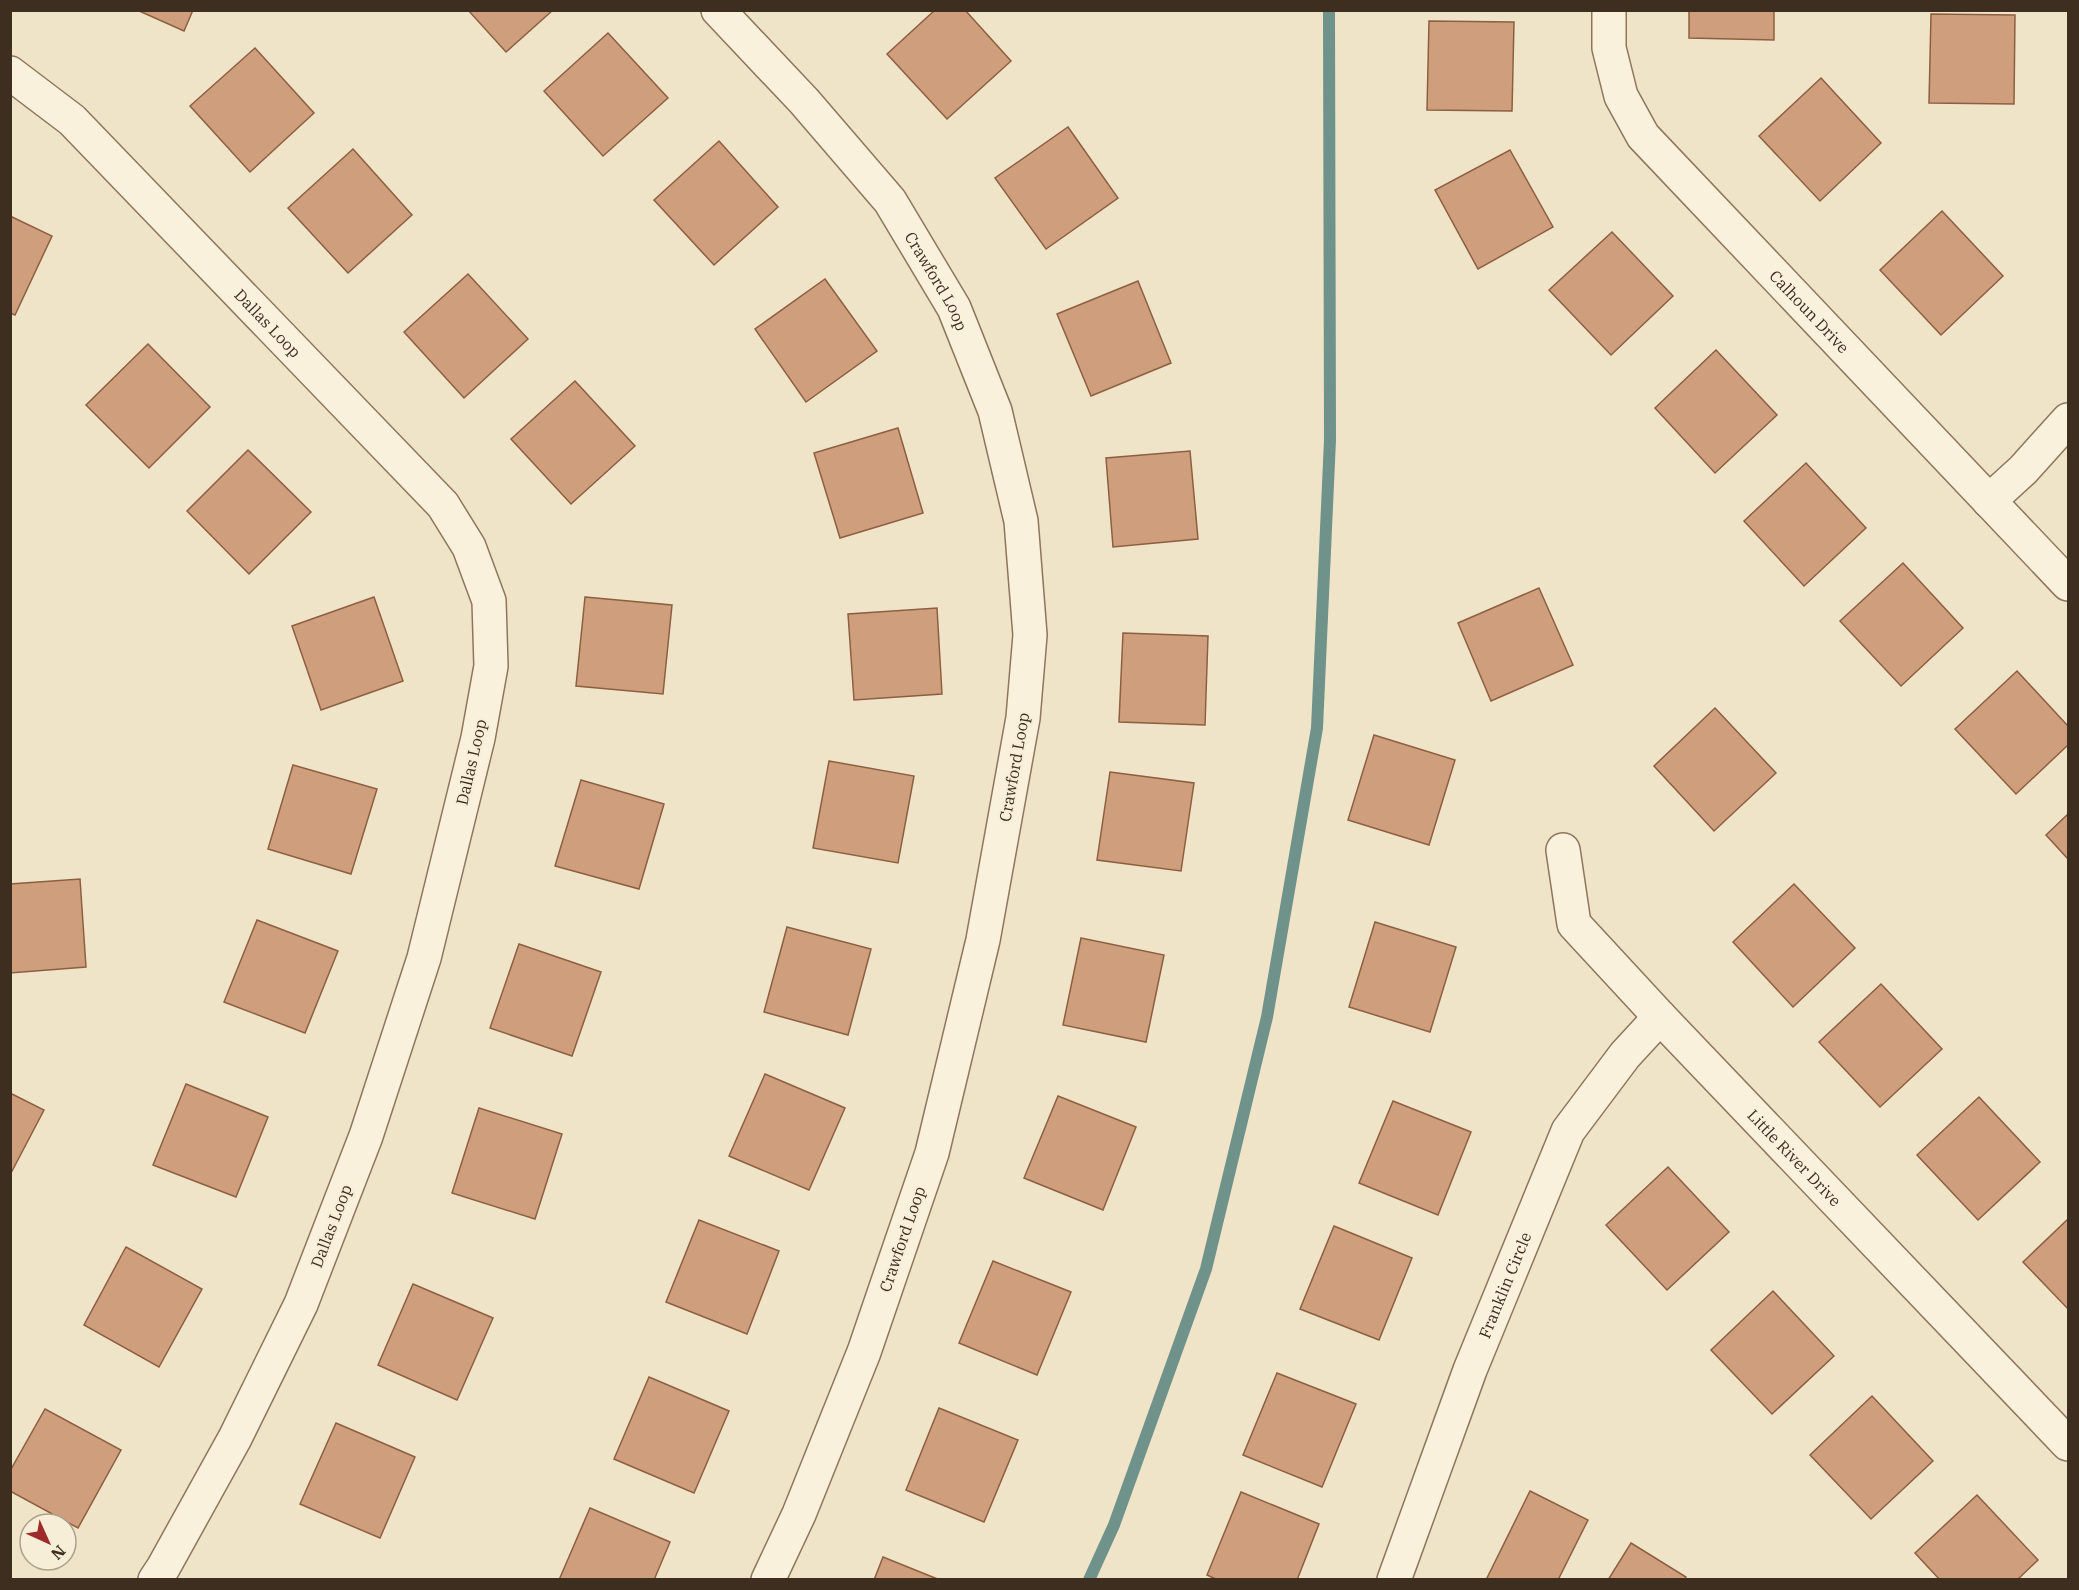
<svg xmlns="http://www.w3.org/2000/svg" width="2079" height="1590" viewBox="0 0 2079 1590" font-family="'IBM Plex Serif',serif">
<style>
.lines{fill:none;stroke-linecap:round;stroke-linejoin:round}
.stream{stroke:#6f938a;stroke-width:12}
.building{fill:#cf9f7d;stroke:#8d5f41;stroke-width:1.5}
.minor-casing{stroke:#8d765c;stroke-width:36}
.minor{stroke:#faf1dc;stroke-width:33}
.labels{text-anchor:middle;dominant-baseline:central;stroke-width:4.5;stroke-linejoin:round;paint-order:stroke}
.street-label{font-size:16px;fill:#3d2e20;stroke:#f7eed8}
</style>
<rect width="100%" height="100%" fill="#f0e4c8"/>
<g class="lines">
<path class="stream" d="M 1089,1580 L 1114,1525 L 1206,1269 L 1267,1017 L 1317,728 L 1330,440 L 1329,10"/>
</g>
<g class="building">
<path d="M 137,10 L 193,10 L 184,31 Z"/>
<path d="M 468,10 L 553,10 L 506,52 Z"/>
<path d="M 935,10 L 965,10 L 1011,61 L 947,119 L 887,54 Z"/>
<path d="M 1689,10 L 1774,10 L 1774,40 L 1689,38 Z"/>
<path d="M 1931,14 L 2015,15 L 2014,104 L 1929,103 Z"/>
<path d="M 1429,21 L 1514,22 L 1512,111 L 1427,110 Z"/>
<path d="M 608,33 L 668,98 L 603,156 L 544,91 Z"/>
<path d="M 255,48 L 314,113 L 250,172 L 190,106 Z"/>
<path d="M 1821,78 L 1881,143 L 1820,201 L 1759,136 Z"/>
<path d="M 1068,127 L 1118,198 L 1046,249 L 995,178 Z"/>
<path d="M 719,141 L 778,207 L 714,265 L 654,200 Z"/>
<path d="M 353,149 L 412,215 L 348,273 L 288,208 Z"/>
<path d="M 1510,150 L 1553,227 L 1478,269 L 1435,190 Z"/>
<path d="M 1942,211 L 2003,276 L 1941,335 L 1880,270 Z"/>
<path d="M 10,216 L 52,236 L 15,315 L 10,313 Z"/>
<path d="M 1612,232 L 1673,296 L 1611,355 L 1549,290 Z"/>
<path d="M 468,274 L 528,339 L 464,398 L 404,332 Z"/>
<path d="M 825,279 L 877,351 L 806,402 L 755,329 Z"/>
<path d="M 1138,281 L 1171,363 L 1091,396 L 1057,314 Z"/>
<path d="M 148,344 L 210,407 L 149,468 L 86,405 Z"/>
<path d="M 1716,350 L 1777,415 L 1715,473 L 1655,408 Z"/>
<path d="M 575,381 L 635,446 L 571,504 L 511,439 Z"/>
<path d="M 898,428 L 923,513 L 840,538 L 814,453 Z"/>
<path d="M 248,450 L 311,512 L 249,574 L 187,511 Z"/>
<path d="M 1190,451 L 1198,539 L 1113,547 L 1106,458 Z"/>
<path d="M 1806,463 L 1866,528 L 1804,586 L 1744,521 Z"/>
<path d="M 1903,563 L 1963,628 L 1901,686 L 1840,621 Z"/>
<path d="M 1539,588 L 1573,665 L 1491,701 L 1458,623 Z"/>
<path d="M 374,597 L 403,681 L 321,710 L 292,626 Z"/>
<path d="M 585,597 L 672,605 L 663,694 L 576,686 Z"/>
<path d="M 937,608 L 942,694 L 854,700 L 848,614 Z"/>
<path d="M 1123,633 L 1208,636 L 1205,725 L 1119,722 Z"/>
<path d="M 2017,671 L 2068,726 L 2068,745 L 2016,794 L 1955,729 Z"/>
<path d="M 1715,708 L 1776,773 L 1714,831 L 1654,766 Z"/>
<path d="M 1374,735 L 1455,760 L 1429,845 L 1348,820 Z"/>
<path d="M 829,761 L 914,776 L 898,863 L 813,848 Z"/>
<path d="M 293,765 L 377,789 L 351,874 L 268,849 Z"/>
<path d="M 1110,772 L 1194,783 L 1181,871 L 1097,860 Z"/>
<path d="M 581,780 L 664,804 L 639,889 L 555,866 Z"/>
<path d="M 2068,814 L 2068,859 L 2046,835 Z"/>
<path d="M 80,879 L 86,967 L 10,973 L 10,884 Z"/>
<path d="M 1794,884 L 1855,948 L 1793,1007 L 1733,942 Z"/>
<path d="M 257,920 L 338,951 L 305,1033 L 224,1002 Z"/>
<path d="M 1375,922 L 1456,947 L 1430,1032 L 1349,1007 Z"/>
<path d="M 787,927 L 871,949 L 848,1035 L 764,1012 Z"/>
<path d="M 1081,938 L 1164,955 L 1146,1042 L 1063,1025 Z"/>
<path d="M 519,944 L 601,972 L 572,1056 L 490,1028 Z"/>
<path d="M 1881,984 L 1942,1049 L 1880,1107 L 1819,1042 Z"/>
<path d="M 765,1074 L 845,1108 L 809,1190 L 729,1156 Z"/>
<path d="M 186,1084 L 268,1117 L 236,1197 L 153,1165 Z"/>
<path d="M 10,1093 L 44,1110 L 10,1175 Z"/>
<path d="M 1058,1096 L 1136,1127 L 1103,1210 L 1024,1178 Z"/>
<path d="M 1979,1097 L 2040,1162 L 1978,1220 L 1917,1155 Z"/>
<path d="M 1393,1101 L 1471,1132 L 1438,1215 L 1359,1183 Z"/>
<path d="M 479,1108 L 562,1134 L 535,1219 L 452,1193 Z"/>
<path d="M 1668,1167 L 1729,1232 L 1667,1290 L 1606,1225 Z"/>
<path d="M 2068,1219 L 2068,1309 L 2023,1262 Z"/>
<path d="M 699,1220 L 779,1251 L 747,1334 L 666,1302 Z"/>
<path d="M 1334,1226 L 1412,1258 L 1379,1340 L 1300,1309 Z"/>
<path d="M 126,1247 L 202,1289 L 159,1367 L 84,1325 Z"/>
<path d="M 993,1261 L 1071,1292 L 1037,1375 L 959,1343 Z"/>
<path d="M 413,1284 L 493,1318 L 457,1400 L 378,1365 Z"/>
<path d="M 1773,1291 L 1834,1356 L 1772,1414 L 1711,1350 Z"/>
<path d="M 1277,1373 L 1356,1404 L 1322,1487 L 1243,1455 Z"/>
<path d="M 649,1377 L 729,1411 L 694,1493 L 614,1459 Z"/>
<path d="M 1872,1396 L 1933,1461 L 1871,1519 L 1810,1455 Z"/>
<path d="M 939,1408 L 1018,1440 L 984,1522 L 906,1490 Z"/>
<path d="M 45,1409 L 121,1450 L 78,1528 L 10,1491 L 10,1471 Z"/>
<path d="M 336,1423 L 415,1457 L 380,1538 L 300,1504 Z"/>
<path d="M 1530,1491 L 1588,1520 L 1558,1580 L 1486,1580 Z"/>
<path d="M 1241,1492 L 1319,1524 L 1297,1580 L 1218,1580 L 1207,1575 Z"/>
<path d="M 1977,1495 L 2038,1560 L 2017,1580 L 1940,1580 L 1915,1553 Z"/>
<path d="M 590,1508 L 670,1542 L 654,1580 L 559,1580 Z"/>
<path d="M 1631,1543 L 1686,1577 L 1684,1580 L 1608,1580 Z"/>
<path d="M 883,1557 L 940,1580 L 874,1580 Z"/>
</g>
<g class="lines">
<defs>
<g id="minor">
<path id="s1" d="M 718,10 L 804,101 L 890,201 L 954,308 L 995,411 L 1021,521 L 1030,635 L 1023,718 L 983,940 L 932,1153 L 864,1352 L 799,1514 L 768,1580"/>
<path id="s2" d="M 1609,10 L 1609,48 L 1621,96 L 1643,136 L 2068,584"/>
<path id="s3" d="M 10,73 L 72,120 L 443,505 L 469,547 L 489,601 L 491,666 L 478,738 L 424,958 L 366,1136 L 301,1304 L 235,1438 L 163,1568 L 155,1580"/>
<path d="M 1989,501 L 2023,470 L 2068,420"/>
<path id="s4" d="M 1563,850 L 1574,924 L 1660,1017 L 2068,1444"/>
<path id="s5" d="M 1394,1580 L 1470,1370 L 1568,1131 L 1625,1055 L 1660,1017"/>
</g>
</defs>
<use href="#minor" class="minor-casing"/>
<use href="#minor" class="minor"/>
</g>
<g class="labels">
<g class="street-label">
<text stroke="none"><textPath href="#s1" startOffset="350">Crawford Loop</textPath></text>
<text stroke="none"><textPath href="#s2" startOffset="375">Calhoun Drive</textPath></text>
<text stroke="none"><textPath href="#s3" startOffset="360">Dallas Loop</textPath></text>
<text transform="translate(471 762) rotate(-77)">Dallas Loop</text>
<text transform="translate(1014 767) rotate(-80)">Crawford Loop</text>
<text stroke="none"><textPath href="#s4" startOffset="396">Little River Drive</textPath></text>
<text transform="translate(331 1226) rotate(-69)">Dallas Loop</text>
<text transform="translate(902 1239) rotate(-71)">Crawford Loop</text>
<text stroke="none"><textPath href="#s5" startOffset="315">Franklin Circle</textPath></text>
</g>
</g>
<rect width="2079" height="1590" fill="none" stroke="#3d2e20" stroke-width="24"/>
<g transform="translate(48 1542) rotate(135)"><circle r="28" fill="#f7eed8" stroke="#ada18e" stroke-width="1.5"/>
<path d="M0-4.5L10 22L0 15L-10 22Z" fill="#9e2a2b"/>
<text y="-9" font-size="16" font-weight="bold" text-anchor="middle" fill="#3d2e20">N</text>
</g>
</svg>
